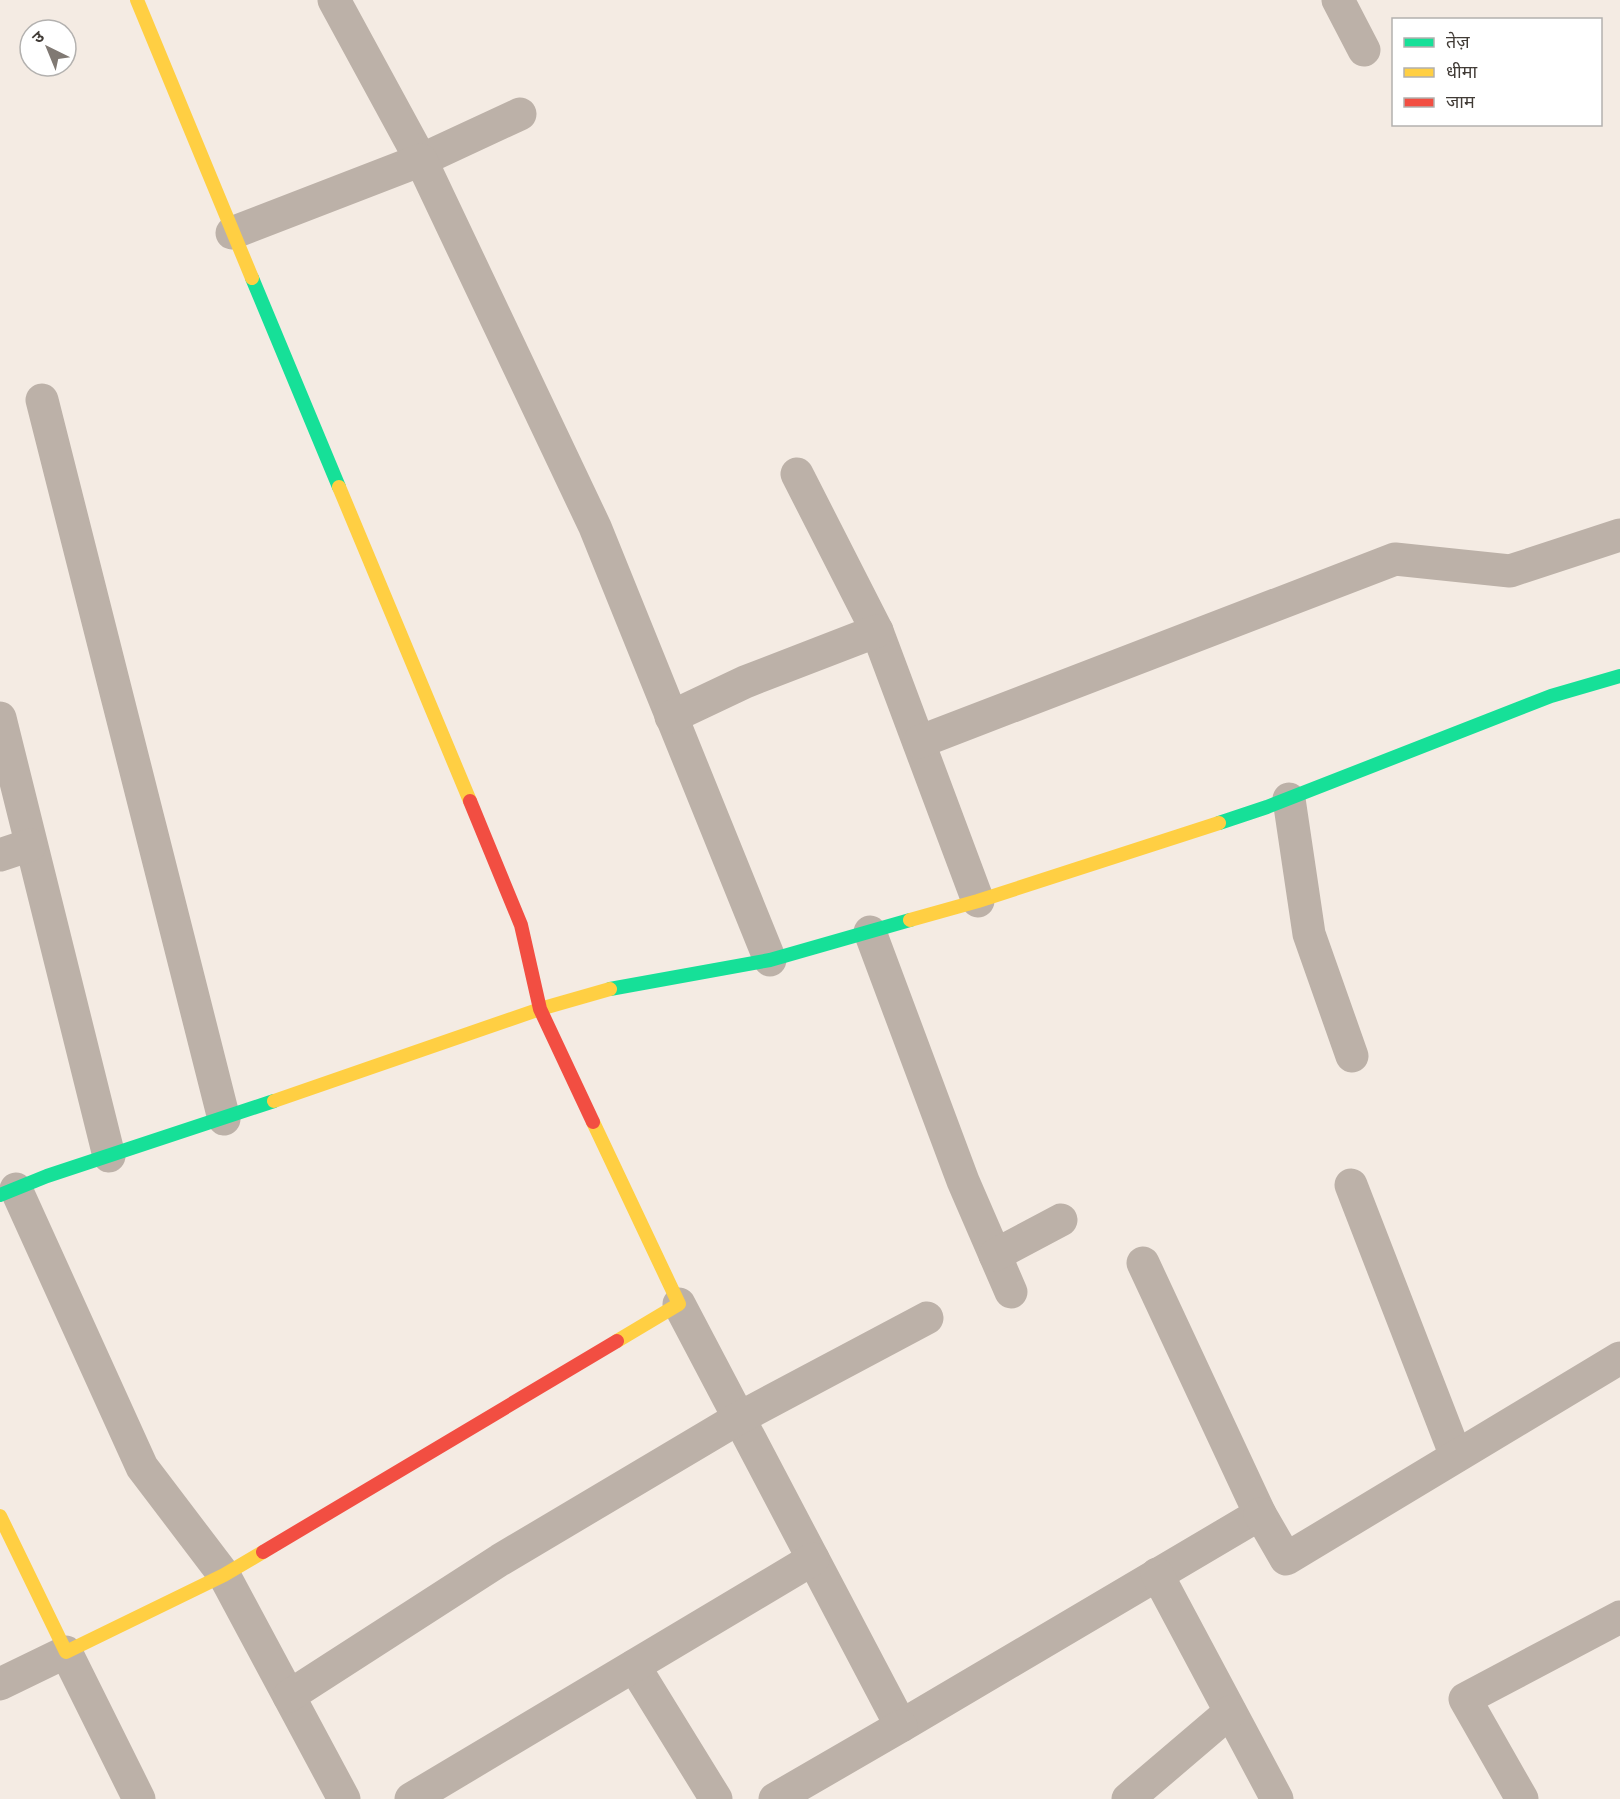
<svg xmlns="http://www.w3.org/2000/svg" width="1620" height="1799" viewBox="0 0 1620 1799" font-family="Overpass,'Noto Sans Devanagari',sans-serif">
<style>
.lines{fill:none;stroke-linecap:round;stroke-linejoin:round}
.street{stroke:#bcb1a8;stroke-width:33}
.fast{stroke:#16e098;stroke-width:14}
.slow{stroke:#ffcf43;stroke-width:14}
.jam{stroke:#f24e42;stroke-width:14}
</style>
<rect width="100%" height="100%" fill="#f4ebe3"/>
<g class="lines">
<g class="street">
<path d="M 334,0 L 421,160 L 520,114"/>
<path d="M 1338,0 L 1364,50"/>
<path d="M 232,233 L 421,160 L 595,527 L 770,960"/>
<path d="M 42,400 L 224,1119"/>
<path d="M 797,474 L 877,631 L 978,901"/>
<path d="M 671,717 L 745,682 L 877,631"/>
<path d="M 0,718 L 109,1156"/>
<path d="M 919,742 L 1395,559 L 1510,571 L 1620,535"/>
<path d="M 1289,799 L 1309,934 L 1352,1056"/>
<path d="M 0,855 L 30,845"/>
<path d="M 870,932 L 963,1181 L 1011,1292"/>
<path d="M 1351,1185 L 1456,1456"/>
<path d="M 16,1189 L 142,1467 L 224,1575 L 344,1799"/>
<path d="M 995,1255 L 1061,1220"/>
<path d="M 679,1304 L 901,1726 L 1260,1514 L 1143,1263"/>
<path d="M 1260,1514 L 1286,1559 L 1620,1358"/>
<path d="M 1157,1574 L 1277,1799"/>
<path d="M 634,1666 L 716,1799"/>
<path d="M 0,1684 L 66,1652 L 139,1799"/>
<path d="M 289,1696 L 500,1560 L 739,1418 L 927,1318"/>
<path d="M 411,1799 L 813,1559"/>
<path d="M 775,1799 L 901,1726"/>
<path d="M 1128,1799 L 1230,1712"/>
<path d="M 1522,1799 L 1465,1699 L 1620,1617"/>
</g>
<g class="fast">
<path d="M 252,278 L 339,487"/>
<path d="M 1219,823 L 1267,807 L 1551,696 L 1620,676"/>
<path d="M 610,989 L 770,960 L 910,920"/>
<path d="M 0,1195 L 47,1176 L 274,1101"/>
</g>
<g class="slow">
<path d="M 137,0 L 252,278"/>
<path d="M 339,487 L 470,801"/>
<path d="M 910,920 L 978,901 L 1219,823"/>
<path d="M 274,1101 L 540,1009 L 610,989"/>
<path d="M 593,1122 L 679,1304 L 617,1341"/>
<path d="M 0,1516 L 66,1652 L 224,1575 L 263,1552"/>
</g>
<g class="jam">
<path d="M 470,801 L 521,925 L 540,1009 L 593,1122"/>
<path d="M 263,1552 L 617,1341"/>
</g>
</g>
<rect x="1392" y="18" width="210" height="108" fill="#ffffff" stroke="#b3b1af" stroke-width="1.5"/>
<rect x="1404" y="38" width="30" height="9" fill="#16e098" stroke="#b3b1af" stroke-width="1.5"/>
<text x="1446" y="48" font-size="18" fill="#413b36">तेज़</text>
<rect x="1404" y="68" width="30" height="9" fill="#ffcf43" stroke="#b3b1af" stroke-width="1.5"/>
<text x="1446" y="78" font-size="18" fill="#413b36">धीमा</text>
<rect x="1404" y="98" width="30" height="9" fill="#f24e42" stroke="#b3b1af" stroke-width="1.5"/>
<text x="1446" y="108" font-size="18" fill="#413b36">जाम</text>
<g transform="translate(48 48) rotate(317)"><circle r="28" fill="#ffffff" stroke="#b3b1af" stroke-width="1.5"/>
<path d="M0-4.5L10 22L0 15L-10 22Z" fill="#807973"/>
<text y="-9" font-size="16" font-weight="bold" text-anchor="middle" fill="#413b36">उ</text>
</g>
</svg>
